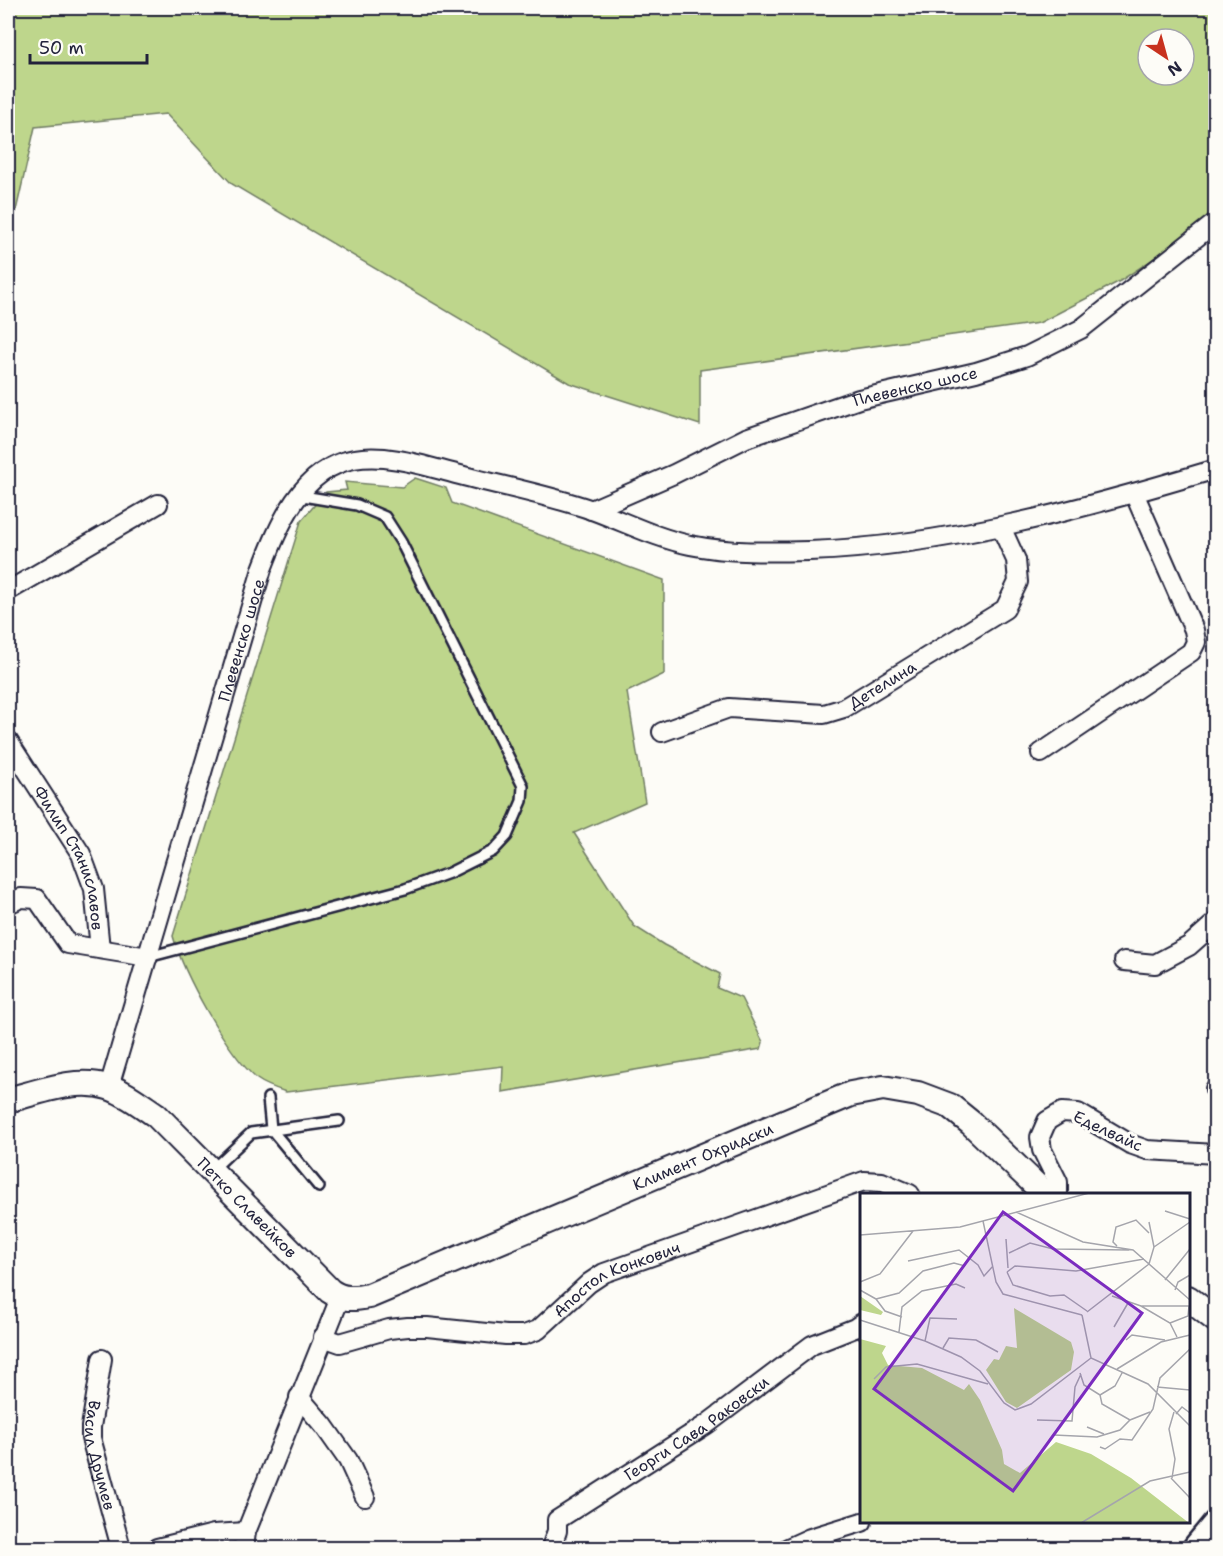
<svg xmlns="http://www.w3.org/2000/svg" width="1223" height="1556" viewBox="0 0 1223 1556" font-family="'Shantell Sans',sans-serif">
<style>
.green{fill:#bed68c;stroke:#707c64;stroke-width:1.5;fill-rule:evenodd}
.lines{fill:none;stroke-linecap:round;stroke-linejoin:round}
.service-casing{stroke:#22223b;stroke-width:14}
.minor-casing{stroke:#22223b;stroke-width:22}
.tertiary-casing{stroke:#22223b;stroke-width:28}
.secondary-casing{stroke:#22223b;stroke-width:32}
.service{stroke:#fdfcf7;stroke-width:9}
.minor{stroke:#fdfcf7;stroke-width:18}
.tertiary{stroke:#fdfcf7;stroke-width:24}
.secondary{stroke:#fdfcf7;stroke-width:27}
.labels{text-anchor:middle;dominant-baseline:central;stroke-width:6;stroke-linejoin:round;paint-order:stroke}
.street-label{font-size:16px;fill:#22223b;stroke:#fdfcf7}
.inset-road{fill:none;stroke:#a5a5ac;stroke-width:1.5}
.view{fill:#7b2cbf;fill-opacity:0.15;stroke:#7b2cbf;stroke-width:3}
.inset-edge{fill:none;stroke:#22223b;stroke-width:3}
</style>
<rect width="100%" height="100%" fill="#fdfcf7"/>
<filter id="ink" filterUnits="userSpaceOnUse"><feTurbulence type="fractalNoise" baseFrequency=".0167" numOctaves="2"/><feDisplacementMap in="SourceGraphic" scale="12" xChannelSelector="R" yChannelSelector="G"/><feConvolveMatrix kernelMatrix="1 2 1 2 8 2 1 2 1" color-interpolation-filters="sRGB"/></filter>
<g filter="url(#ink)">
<g class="green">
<path d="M 8,8 L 1215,8 L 1215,218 L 1120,281 L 1039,323 L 700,370 L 700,425 L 569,383 L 232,184 L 166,114 L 35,127 L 8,246 ZM 1148,39 L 1184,39 L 1184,75 L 1148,75 Z"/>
<path d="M 415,478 L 446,488 L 452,503 L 664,580 L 664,674 L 627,692 L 645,802 L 574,833 L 634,926 L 664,945 L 720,974 L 717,988 L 741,998 L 763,1042 L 761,1049 L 502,1092 L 503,1066 L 286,1092 C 277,1089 265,1085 257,1079 C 226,1052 184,975 173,936 L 301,521 L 326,492 L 347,490 L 345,482 L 402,487 Z"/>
</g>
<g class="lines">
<defs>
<g id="service">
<path d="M 148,957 L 405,889 L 449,873 L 493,851 L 507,836 L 522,801 L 523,786 L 401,542 L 385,517 L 357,505 L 297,495"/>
<path d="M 268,1098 L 271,1129 L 319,1187"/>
<path d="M 213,1169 L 251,1133 L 339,1121"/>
</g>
<g id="minor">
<path id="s1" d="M 591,510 L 674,474 L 746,438 L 859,399 L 976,372 L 1027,356 L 1081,329 L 1216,222"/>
<path d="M 8,591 L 158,504"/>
<path id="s2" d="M 662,732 L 729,708 L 824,714 L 844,708 L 1005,609 L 1018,582 L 1016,560 L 1001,527"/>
<path id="s3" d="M 8,741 L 81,854 L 94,889 L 100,949"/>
<path d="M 1041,753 L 1191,652 L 1196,642 L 1194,630 L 1134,493"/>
<path d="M 8,904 L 21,898 L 37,899 L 68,944 L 148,957"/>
<path d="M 1124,961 L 1155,964 L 1189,946 L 1216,922"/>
<path id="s4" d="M 109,1087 L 262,569 C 279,525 301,469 354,459 C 387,453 425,466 456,474 C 501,486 549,495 592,510 C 625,522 656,538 690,545 C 729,553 770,552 809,551 C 948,546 1083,509 1216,469"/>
<path d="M 1215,1089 L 1216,1089"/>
<path d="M 1058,1194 L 1058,1182 L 1042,1150 L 1040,1137 L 1047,1121 L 1062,1112 L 1078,1113 L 1130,1144 L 1147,1150 L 1216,1154"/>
<path id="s5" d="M 323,1337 L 340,1343 L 389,1329 L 408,1327 L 427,1327 L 506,1335 L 524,1335 L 538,1330 L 589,1283 L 604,1273 L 864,1181 L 882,1182 L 910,1194"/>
<path id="s6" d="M 102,1359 L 91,1427 L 91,1438 L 121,1548"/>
<path d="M 299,1397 L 324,1426 L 348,1460 L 365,1497"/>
<path d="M 157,1548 L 214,1534 L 246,1532"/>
<path d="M 244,1548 L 246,1532 L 340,1298"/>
<path id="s7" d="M 551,1548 L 557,1531 L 557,1520 L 707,1424 L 812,1345 L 855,1328 L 862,1323"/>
<path d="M 788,1548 L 810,1538 L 862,1522"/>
</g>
<g id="tertiary">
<path id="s8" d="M 8,1100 C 39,1092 75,1077 108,1087 C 125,1092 141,1105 156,1115 L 330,1291 C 343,1300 353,1299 369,1296 L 851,1094 L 883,1088 L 918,1094 L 950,1106 L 971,1123 L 1045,1194"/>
<path d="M 1188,1298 L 1216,1320"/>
</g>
<path id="secondary" d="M 1197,1548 L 1216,1525"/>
</defs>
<use href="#service" class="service-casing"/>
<use href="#minor" class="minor-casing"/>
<use href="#tertiary" class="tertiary-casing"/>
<use href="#secondary" class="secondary-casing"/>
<use href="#service" class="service"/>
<use href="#minor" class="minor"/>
<use href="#tertiary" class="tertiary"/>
<use href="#secondary" class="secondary"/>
</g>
</g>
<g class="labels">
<g class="street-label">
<text stroke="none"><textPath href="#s1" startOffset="348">Плевенско шосе</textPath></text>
<text stroke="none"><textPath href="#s4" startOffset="466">Плевенско шосе</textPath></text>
<text stroke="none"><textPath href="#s2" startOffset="232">Детелина</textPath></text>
<text stroke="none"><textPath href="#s3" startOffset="134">Филип Станиславов</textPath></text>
<text transform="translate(1108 1131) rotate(25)">Еделвайс</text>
<text stroke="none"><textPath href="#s8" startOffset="808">Климент Охридски</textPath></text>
<text stroke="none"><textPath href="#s8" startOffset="288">Петко Славейков</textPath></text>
<text stroke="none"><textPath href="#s5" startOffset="315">Апостол Конкович</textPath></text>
<text stroke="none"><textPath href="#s7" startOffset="196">Георги Сава Раковски</textPath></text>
<text stroke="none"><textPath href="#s6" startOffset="98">Васил Друмев</textPath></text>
</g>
</g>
<g transform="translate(860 1193)">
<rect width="330" height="330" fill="#fdfcf7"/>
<path d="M 0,103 L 23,119 L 21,122 L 0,117 ZM 154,115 L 211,149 L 214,159 L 211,177 L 157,215 L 146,209 L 126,177 L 134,166 L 139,167 L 146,153 L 157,155 ZM 0,146 L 26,153 L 22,160 L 28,172 L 62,175 L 104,197 L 109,191 L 120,207 L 142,257 L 144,271 L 160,280 L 196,249 L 231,261 L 271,285 L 329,330 L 0,330 Z" fill="#bed68c"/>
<path class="inset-road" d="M 305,18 L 330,26M 156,19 L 223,49 L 273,57 L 330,107M 123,28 L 136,89 L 143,101 L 222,122M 289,29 L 294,54 L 289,71M 0,42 L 100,34 L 229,0M 146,46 L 148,75M 257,53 L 253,49 L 256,34 L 276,27 L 289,40M 294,54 L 330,29M 149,60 L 170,50 L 193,56 L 269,57M 48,68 L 99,57 L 118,72 L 124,83 L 133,73M 147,79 L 155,73 L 216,78 L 284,66M 147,79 L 153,92 L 190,103 L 204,102 L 227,118M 305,87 L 330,56M 0,89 L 20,81 L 53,38M 0,97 L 16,106M 315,97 L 318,89 L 330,82M 252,103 L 281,113 L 310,130 L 317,144M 16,106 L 39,100 L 63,78 L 94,70 L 105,73M 16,106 L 25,118 L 42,124M 281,113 L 329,113M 227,119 L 289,71M 222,122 L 231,165 L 288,191 L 330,233M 0,127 L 65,148 L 101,164 L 120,178 L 144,210 L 155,217 L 171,211 L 231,165M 310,130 L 328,123 L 329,113M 254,134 L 268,110M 39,139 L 42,114 L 62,98 L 96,91 L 105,95M 266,147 L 272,142 L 305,147M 65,148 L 70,125 L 97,126M 83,155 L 89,145 L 116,147 L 138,159M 257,176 L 301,149 L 330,142M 220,180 L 224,192 L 240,202M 14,186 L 26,174 L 57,171 L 128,191M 297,194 L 330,197M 240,202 L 242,211 L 270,227M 240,202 L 255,193 L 262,180M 316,221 L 322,214 L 330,220M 177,227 L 212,228 L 215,194 L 221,181M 227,234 L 244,241M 194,242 L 237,244 L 260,237 L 270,227 L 290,219M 240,254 L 245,256 L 260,246 L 272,247 L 293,216 L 300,185 L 330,156M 311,285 L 330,305M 312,285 L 315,266 L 309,236 L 314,219M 221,330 L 290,288 L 330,279"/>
<path class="view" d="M 143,19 L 282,120 L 153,298 L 14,196 Z"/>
<rect width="330" height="330" class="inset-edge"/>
</g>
<rect width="1223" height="1556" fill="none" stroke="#fdfcf7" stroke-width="30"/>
<rect x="15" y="15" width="1193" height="1526" fill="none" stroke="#22223b" stroke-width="2" filter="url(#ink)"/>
<g transform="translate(1166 57) rotate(144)"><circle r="28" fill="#fdfcf7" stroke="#a5a5ac" stroke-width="1.5"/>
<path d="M0-4.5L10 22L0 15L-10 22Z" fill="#c8321e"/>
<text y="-9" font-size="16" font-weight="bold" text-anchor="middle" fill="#22223b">N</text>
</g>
<path d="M30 54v9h117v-9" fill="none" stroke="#22223b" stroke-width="3"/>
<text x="39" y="54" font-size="18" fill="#22223b" stroke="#fdfcf7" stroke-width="4.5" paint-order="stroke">50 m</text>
</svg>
